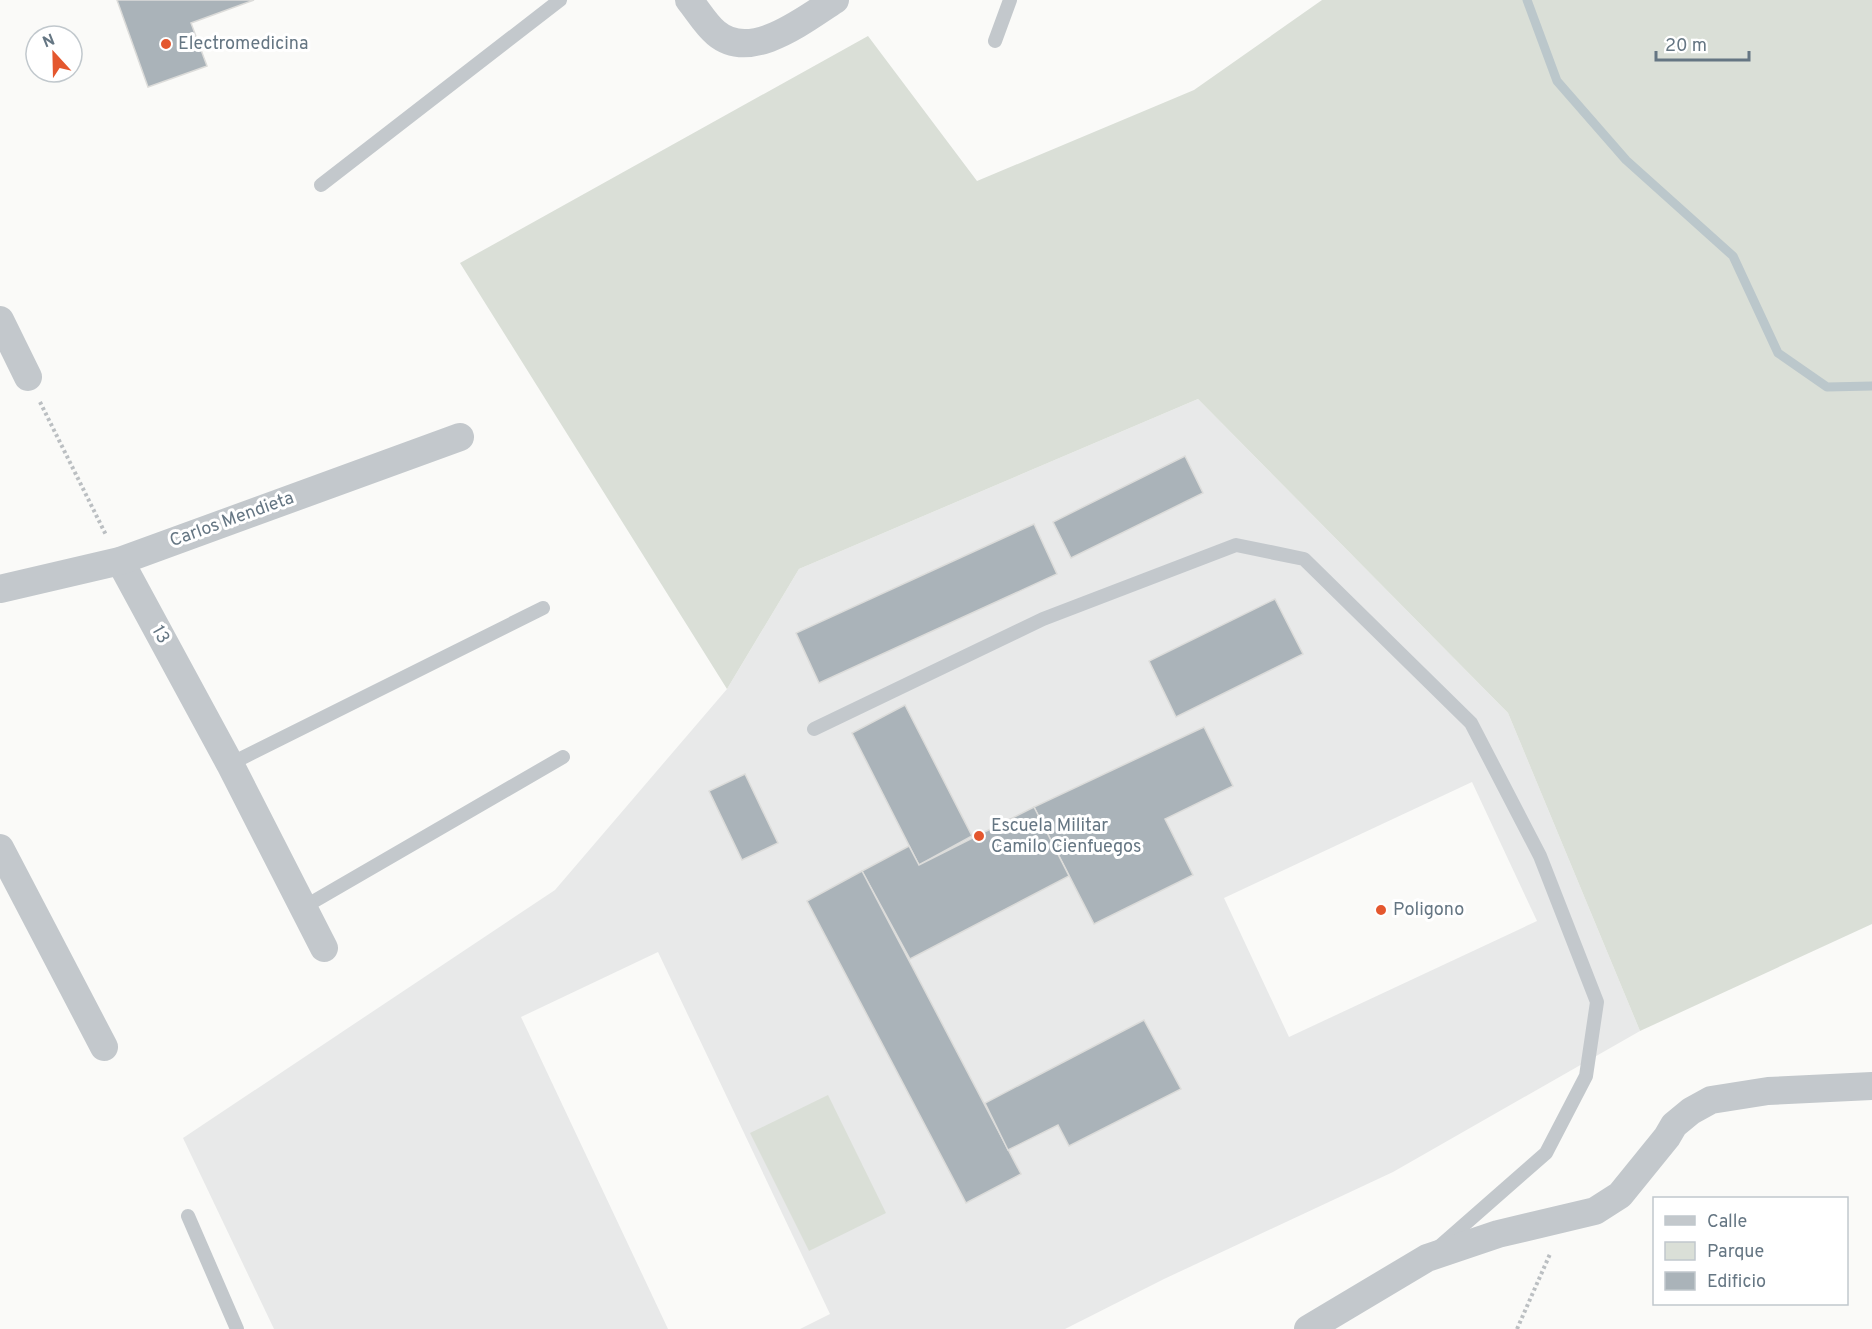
<svg xmlns="http://www.w3.org/2000/svg" width="1872" height="1329" viewBox="0 0 1872 1329" font-family="Overpass,sans-serif">
<style>
.built{fill:#e8e9e9;fill-rule:evenodd}
.green{fill:#dadfd7}
.lines{fill:none;stroke-linecap:round;stroke-linejoin:round}
.stream{stroke:#bbc7cb;stroke-width:9}
.building{fill:#aab3b9;stroke:#dcdcda;stroke-width:1.5}
.path{stroke:#bbbfc2;stroke-width:4;stroke-dasharray:3 3;stroke-linecap:butt}
.service{stroke:#c3c8cc;stroke-width:14}
.minor{stroke:#c3c8cc;stroke-width:28}
.poi-dot{fill:#e4572e;stroke:#fff;stroke-width:2}
.labels{text-anchor:middle;dominant-baseline:central;stroke-width:6;stroke-linejoin:round;paint-order:stroke}
.poi-label{font-size:18px;fill:#657683;stroke:#fff;text-anchor:start}
.street-label{font-size:18px;fill:#657683;stroke:#fff}
</style>
<rect width="100%" height="100%" fill="#fafaf8"/>
<path class="built" d="M 1198,399 L 1508,713 L 1640,1031 L 1393,1172 L 1164,1279 L 1065,1329 L 800,1329 L 830,1314 L 658,952 L 521,1017 L 668,1329 L 274,1329 L 183,1138 L 555,890 L 727,689 L 799,569 ZM 1472,782 L 1537,921 L 1289,1037 L 1224,898 Z"/>
<g class="green">
<path d="M 1322,0 L 1872,0 L 1872,924 L 1640,1031 L 1508,713 L 1198,399 L 799,569 L 727,689 L 460,263 L 868,36 L 977,181 L 1194,90 Z"/>
<path d="M 828,1095 L 886,1213 L 809,1251 L 750,1133 Z"/>
</g>
<g class="lines">
<path class="stream" d="M 1527,0 L 1557,81 L 1626,160 L 1733,256 L 1778,353 L 1827,387 L 1872,386"/>
</g>
<g class="building">
<path d="M 117,0 L 254,0 L 191,23 L 207,66 L 148,87 Z"/>
<path d="M 1185,456 L 1203,493 L 1071,558 L 1053,522 Z"/>
<path d="M 1034,524 L 1057,574 L 819,683 L 796,633 Z"/>
<path d="M 1275,599 L 1303,654 L 1176,717 L 1149,661 Z"/>
<path d="M 905,705 L 972,836 L 919,865 L 852,733 Z"/>
<path d="M 1204,727 L 1233,786 L 1165,819 L 1193,875 L 1094,924 L 1034,807 Z"/>
<path d="M 745,774 L 778,843 L 742,860 L 709,791 Z"/>
<path d="M 1034,807 L 1069,876 L 910,959 L 862,871 L 909,846 L 919,865 Z"/>
<path d="M 862,871 L 1021,1174 L 966,1203 L 807,901 Z"/>
<path d="M 1144,1020 L 1181,1089 L 1069,1146 L 1058,1125 L 1008,1150 L 985,1103 Z"/>
</g>
<g class="lines">
<g class="path">
<path d="M 40,402 L 106,535"/>
<path d="M 1517,1329 L 1550,1254"/>
</g>
<g class="service">
<path d="M 995,41 L 1010,0"/>
<path d="M 321,185 L 560,0"/>
<path d="M 814,729 L 1043,619 L 1236,545 L 1304,559 L 1471,723 L 1540,856 L 1597,1002 L 1586,1076 L 1546,1153 L 1440,1246"/>
<path d="M 230,764 L 543,608"/>
<path d="M 304,907 L 563,757"/>
<path d="M 188,1216 L 237,1329"/>
</g>
<g class="minor">
<path d="M 689,0 C 698,11 706,25 716,33 C 751,63 805,19 835,0"/>
<path d="M 0,320 L 28,377"/>
<path d="M 120,561 L 230,764 L 324,948"/>
<path d="M 0,589 L 120,561 L 460,437"/>
<path d="M 0,848 L 104,1047"/>
<path d="M 1308,1329 L 1427,1258 L 1498,1234 L 1595,1211 L 1620,1195 L 1667,1137 L 1674,1125 L 1691,1111 L 1711,1100 L 1768,1091 L 1872,1086"/>
</g>
</g>
<g class="poi-dot">
<circle cx="166" cy="44" r="6"/>
<circle cx="979" cy="836" r="6"/>
<circle cx="1381" cy="910" r="6"/>
</g>
<g class="labels">
<g class="poi-label">
<text x="178" y="44">Electromedicina</text>
<text x="991" y="826">Escuela Militar<tspan x="991" dy="21">Camilo Cienfuegos</tspan></text>
<text x="1393" y="910">Poligono</text>
</g>
<g class="street-label">
<text transform="translate(232 520) rotate(-20)">Carlos Mendieta</text>
<text transform="translate(160 635) rotate(61)">13</text>
</g>
</g>
<rect x="1653" y="1197" width="195" height="108" fill="#ffffff" stroke="#c1c8cd" stroke-width="1.5"/>
<rect x="1665" y="1216" width="30" height="9" fill="#c3c8cc" stroke="#c1c8cd" stroke-width="1.5"/>
<text x="1707" y="1227" font-size="18" fill="#657683">Calle</text>
<rect x="1665" y="1242" width="30" height="18" fill="#dadfd7" stroke="#c1c8cd" stroke-width="1.5"/>
<text x="1707" y="1257" font-size="18" fill="#657683">Parque</text>
<rect x="1665" y="1272" width="30" height="18" fill="#aab3b9" stroke="#c1c8cd" stroke-width="1.5"/>
<text x="1707" y="1287" font-size="18" fill="#657683">Edificio</text>
<g transform="translate(54 54) rotate(338)"><circle r="28" fill="#ffffff" stroke="#c1c8cd" stroke-width="1.5"/>
<path d="M0-4.5L10 22L0 15L-10 22Z" fill="#e4572e"/>
<text y="-9" font-size="16" font-weight="bold" text-anchor="middle" fill="#657683">N</text>
</g>
<path d="M1656 51v9h93v-9" fill="none" stroke="#657683" stroke-width="3"/>
<text x="1665" y="51" font-size="18" fill="#657683" stroke="#ffffff" stroke-width="4.5" paint-order="stroke">20 m</text>
</svg>
